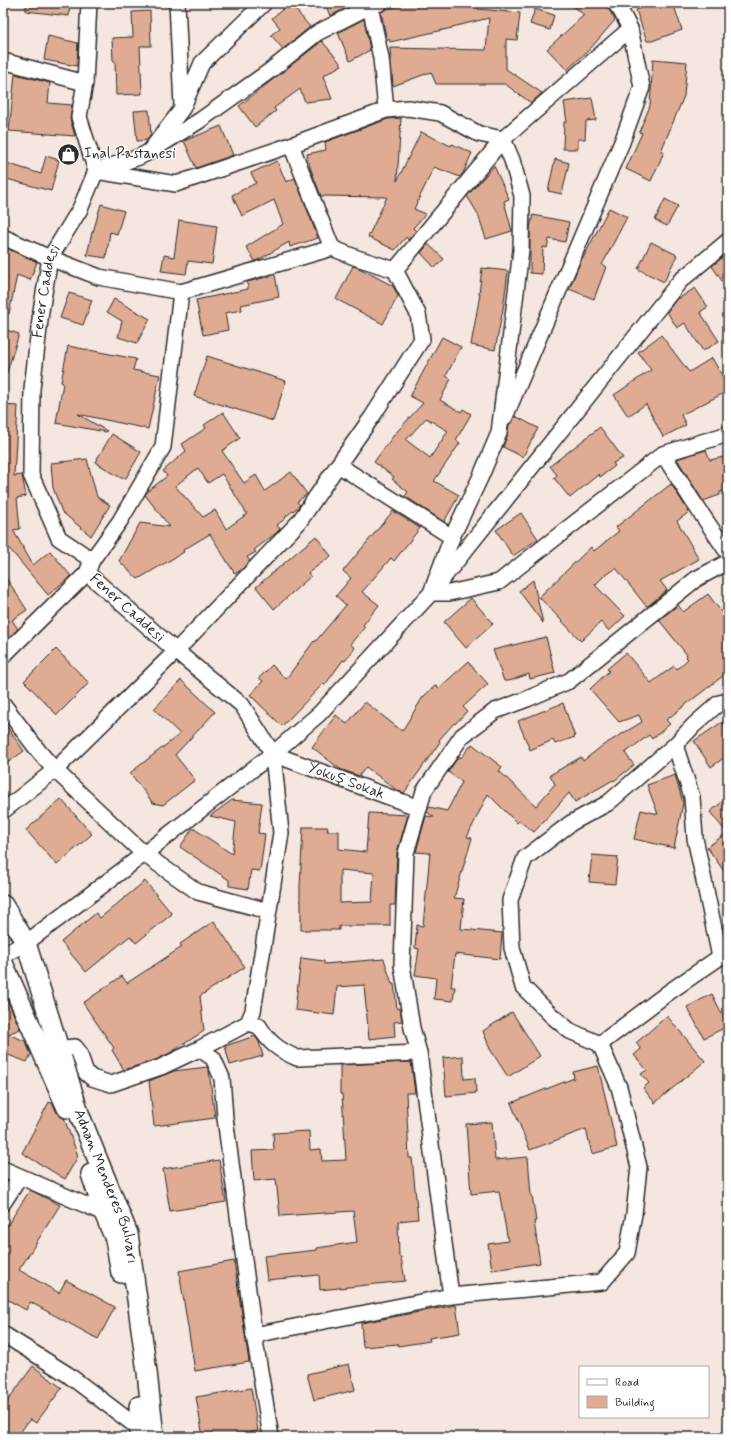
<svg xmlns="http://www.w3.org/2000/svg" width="731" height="1440" viewBox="0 0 731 1440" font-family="Mynerve,sans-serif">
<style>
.building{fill:#dfac93;stroke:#2b2b2b;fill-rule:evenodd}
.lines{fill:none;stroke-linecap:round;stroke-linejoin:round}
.minor-casing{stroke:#2b2b2b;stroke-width:18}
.major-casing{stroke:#2b2b2b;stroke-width:22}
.minor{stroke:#fff;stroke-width:15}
.major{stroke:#fff;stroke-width:19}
.labels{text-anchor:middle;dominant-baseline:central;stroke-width:3;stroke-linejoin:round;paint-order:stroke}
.poi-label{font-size:15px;fill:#2b2b2b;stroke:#fff;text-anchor:start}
.street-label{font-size:15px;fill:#2b2b2b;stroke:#fff}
</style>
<rect width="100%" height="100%" fill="#f5e6df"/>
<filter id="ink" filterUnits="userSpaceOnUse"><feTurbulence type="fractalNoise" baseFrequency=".025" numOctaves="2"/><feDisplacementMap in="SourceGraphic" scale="8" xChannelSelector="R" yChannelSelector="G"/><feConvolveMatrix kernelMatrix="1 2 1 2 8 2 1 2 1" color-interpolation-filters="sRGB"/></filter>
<g filter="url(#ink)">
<g class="building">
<path d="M 26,3 L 70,3 L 69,16 L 26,11 Z"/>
<path d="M 290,3 L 310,27 L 283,49 L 271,35 L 280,28 L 272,18 Z"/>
<path d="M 325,3 L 356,3 L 330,16 Z"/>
<path d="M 407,3 L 477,3 L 478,9 L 520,13 L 517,40 L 506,39 L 506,69 L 542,93 L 531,103 L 505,84 L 436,84 L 431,72 L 393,86 L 390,48 L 486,50 L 489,18 L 452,27 L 452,28 L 390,42 L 389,39 L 387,41 L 381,12 L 387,9 Z"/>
<path d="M 570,3 L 606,3 L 608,8 L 615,20 L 590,49 L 567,70 L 547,49 L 584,15 Z"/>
<path d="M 654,3 L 673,3 L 682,30 L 652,41 L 647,41 L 636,10 Z"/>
<path d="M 535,9 L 554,15 L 550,30 L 530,24 Z"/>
<path d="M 150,11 L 151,46 L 140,46 L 142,94 L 116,95 L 115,61 L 113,61 L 112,38 L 133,37 L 132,12 Z"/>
<path d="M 364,19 L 370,50 L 350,61 L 338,33 Z"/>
<path d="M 48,36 L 78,43 L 77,66 L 44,60 Z"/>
<path d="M 322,41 L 342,65 L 323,76 L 332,99 L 305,102 L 300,89 L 274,108 L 276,111 L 255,127 L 239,106 Z"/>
<path d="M 653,59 L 687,62 L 684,96 L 661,151 L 664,152 L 651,181 L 626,169 L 642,133 L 639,132 L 650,106 Z"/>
<path d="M 15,74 L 50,83 L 48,103 L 72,105 L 70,119 L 75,136 L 9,131 Z"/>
<path d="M 592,98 L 596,120 L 586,121 L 585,139 L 578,139 L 578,149 L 563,149 L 564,122 L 567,122 L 564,102 Z"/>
<path d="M 149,110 L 151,135 L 147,140 L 137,141 L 134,111 Z"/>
<path d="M 401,118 L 397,181 L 421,132 L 451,146 L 452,144 L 472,153 L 463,173 L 460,177 L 434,167 L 414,209 L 426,214 L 413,228 L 416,231 L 408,240 L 406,237 L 395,250 L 368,237 L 387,197 L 321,196 L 310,167 L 307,154 L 326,150 L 325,142 L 388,119 Z"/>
<path d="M 221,126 L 233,155 L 196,168 L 184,141 Z"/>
<path d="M 46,156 L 59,160 L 51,191 L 3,178 L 3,162 L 41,174 Z"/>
<path d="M 555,159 L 569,163 L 562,194 L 548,191 Z"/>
<path d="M 277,161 L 286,182 L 295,178 L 318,238 L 290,247 L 289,242 L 260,259 L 255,261 L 246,247 L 283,224 L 274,200 L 242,216 L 232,195 L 256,183 L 251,173 Z"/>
<path d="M 494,166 L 509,199 L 504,201 L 512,231 L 486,239 L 478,214 L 467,196 Z"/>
<path d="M 665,199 L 678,206 L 667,226 L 655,220 Z"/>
<path d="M 101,204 L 124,211 L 117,234 L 110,232 L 106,258 L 87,255 L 92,232 L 93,232 Z"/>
<path d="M 609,208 L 627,217 L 602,265 L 606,267 L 594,299 L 569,289 L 582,258 L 583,258 Z"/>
<path d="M 533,215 L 569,222 L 565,242 L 549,239 L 547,248 L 543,247 L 542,274 L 530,273 L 530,228 Z"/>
<path d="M 179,220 L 217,226 L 212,264 L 188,261 L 186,274 L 161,271 L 164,255 L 174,257 Z"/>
<path d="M 651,242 L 677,255 L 664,282 L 638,269 Z"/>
<path d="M 428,244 L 444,259 L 435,268 L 421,253 Z"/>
<path d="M 6,248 L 37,262 L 30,280 L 17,275 L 9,314 L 3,313 L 3,258 Z"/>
<path d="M 728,253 L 728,290 L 712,266 Z"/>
<path d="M 353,266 L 361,269 L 393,286 L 398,296 L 383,324 L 336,299 Z"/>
<path d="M 482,268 L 508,271 L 503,309 L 495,350 L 471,345 L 480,294 L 479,294 Z"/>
<path d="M 275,275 L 279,297 L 241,305 L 242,310 L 225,313 L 228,330 L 203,335 L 196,300 L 248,289 L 247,282 Z"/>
<path d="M 695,288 L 708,307 L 700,312 L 719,341 L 703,351 L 685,323 L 677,328 L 667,312 L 675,301 Z"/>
<path d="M 69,293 L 92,300 L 83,325 L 60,318 Z"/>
<path d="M 114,299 L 150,319 L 137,343 L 118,337 L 122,321 L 107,312 Z"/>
<path d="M 3,329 L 19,334 L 6,375 L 3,375 Z"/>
<path d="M 661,335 L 689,372 L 712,358 L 728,386 L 728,391 L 681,415 L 686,425 L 663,437 L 646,404 L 628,416 L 614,395 L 651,370 L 638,352 Z"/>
<path d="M 442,337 L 461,347 L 446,376 L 451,379 L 440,400 L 461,412 L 463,409 L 471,414 L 456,440 L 460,443 L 434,481 L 459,495 L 444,522 L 405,496 L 408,492 L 392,479 L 394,477 L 374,462 L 394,435 L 423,403 L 410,396 ZM 426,418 L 448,431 L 430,458 L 406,440 Z"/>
<path d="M 68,346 L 136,359 L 133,370 L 160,375 L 148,429 L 78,414 L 107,431 L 106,432 L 56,423 L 63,383 L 61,382 Z"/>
<path d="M 207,356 L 286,381 L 273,421 L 194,396 Z"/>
<path d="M 3,405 L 18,406 L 14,476 L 22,475 L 26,496 L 17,498 L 20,529 L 13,530 L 33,565 L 50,551 L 71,576 L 48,595 L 3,541 L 3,504 L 5,504 L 3,486 Z"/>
<path d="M 223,412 L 240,438 L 222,451 L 244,483 L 256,475 L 265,491 L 291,472 L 307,494 L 297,502 L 300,505 L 298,507 L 285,517 L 286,518 L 277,525 L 280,529 L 275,534 L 254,550 L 256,552 L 247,557 L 250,561 L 242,569 L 235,574 L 210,534 L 183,550 L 184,552 L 138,579 L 119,561 L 140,523 L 170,527 L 145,495 L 148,491 L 167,476 L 163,471 L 186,451 L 182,444 L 206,428 L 204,425 ZM 198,468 L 208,483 L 222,474 L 247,514 L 226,529 L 215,510 L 203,517 L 175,486 Z"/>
<path d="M 515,416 L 538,428 L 523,457 L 503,447 L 507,436 L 509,425 Z"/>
<path d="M 600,427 L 623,458 L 613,463 L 615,466 L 600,477 L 599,474 L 570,498 L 554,478 L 557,475 L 550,466 Z"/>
<path d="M 112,434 L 141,452 L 126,478 L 121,478 L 95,462 Z"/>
<path d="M 706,450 L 710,460 L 728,456 L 728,490 L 720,492 L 720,495 L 703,501 L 677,459 Z"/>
<path d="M 87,459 L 97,497 L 110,505 L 91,536 L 62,512 L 53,488 L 51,463 Z"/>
<path d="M 671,484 L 689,512 L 677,521 L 699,559 L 660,581 L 667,590 L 666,591 L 648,606 L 646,606 L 616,568 L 605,575 L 595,585 L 625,616 L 609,631 L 601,622 L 581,641 L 539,597 L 591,547 L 594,551 L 619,531 L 616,527 Z"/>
<path d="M 393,511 L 420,528 L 394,561 L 391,558 L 362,592 L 379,605 L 363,625 L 365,627 L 350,644 L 355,648 L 345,661 L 343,660 L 325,685 L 323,684 L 282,726 L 250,695 L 263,681 L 259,678 L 272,665 L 286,679 L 314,641 L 315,642 L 346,605 L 336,596 L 351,578 L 343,571 Z"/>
<path d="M 521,513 L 538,539 L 513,556 L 496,530 Z"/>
<path d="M 316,536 L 331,556 L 308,573 L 311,576 L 274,609 L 256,587 Z"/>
<path d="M 3,573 L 27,610 L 12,620 L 18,629 L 3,643 Z"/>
<path d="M 533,580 L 543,623 L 519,591 Z"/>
<path d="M 708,594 L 728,621 L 728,672 L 666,720 L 670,724 L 652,739 L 649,735 L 625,753 L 634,765 L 614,781 L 613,780 L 575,802 L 569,793 L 534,832 L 519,821 L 517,823 L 488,794 L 467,837 L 472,838 L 454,898 L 464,899 L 461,929 L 502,933 L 500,959 L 455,954 L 451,987 L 455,987 L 453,1001 L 434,999 L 436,978 L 415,975 L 419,949 L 415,948 L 417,925 L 423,926 L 430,853 L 416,852 L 426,816 L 434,817 L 427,812 L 429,807 L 447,811 L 462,782 L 448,772 L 459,756 L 461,758 L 472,744 L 502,767 L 499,771 L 536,806 L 555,784 L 550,775 L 581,757 L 583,761 L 602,746 L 642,722 L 639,715 L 619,722 L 590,689 L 609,671 L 607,669 L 626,653 L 651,683 L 674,666 L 677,669 L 688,659 L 686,657 L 687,655 L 659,620 L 678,605 L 683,612 Z"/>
<path d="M 471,598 L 493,624 L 466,648 L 444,622 Z"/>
<path d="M 546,637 L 555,673 L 530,679 L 529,674 L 509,681 L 504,681 L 493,650 Z"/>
<path d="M 56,649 L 89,683 L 57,715 L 24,681 Z"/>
<path d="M 468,662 L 488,684 L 463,707 L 467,711 L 455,724 L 454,723 L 439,740 L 440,742 L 404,793 L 398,791 L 366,767 L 359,776 L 340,769 L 312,747 L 336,715 L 347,724 L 365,702 L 402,731 L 423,697 L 436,685 L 439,688 Z"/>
<path d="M 181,680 L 215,712 L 175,755 L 195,780 L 163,805 L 153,803 L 130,773 L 180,734 L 154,709 Z"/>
<path d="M 563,703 L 575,737 L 555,744 L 553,740 L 530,750 L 518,721 Z"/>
<path d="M 3,721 L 24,751 L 3,766 Z"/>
<path d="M 722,722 L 728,731 L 728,755 L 711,767 L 694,741 Z"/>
<path d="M 675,775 L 683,803 L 674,848 L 634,839 L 641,810 L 658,814 L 647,785 Z"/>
<path d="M 728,797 L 728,877 L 707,847 L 727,833 L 710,812 Z"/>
<path d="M 61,799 L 92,834 L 57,865 L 26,830 Z"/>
<path d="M 232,800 L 262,803 L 258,833 L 265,834 L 260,871 L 251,870 L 248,889 L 229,886 L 229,880 L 180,847 L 193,828 L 232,854 L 236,822 L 210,816 Z"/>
<path d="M 369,813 L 408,815 L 397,852 L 395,905 L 390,905 L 390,926 L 339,926 L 339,930 L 301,930 L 301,901 L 300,901 L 300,886 L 303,827 L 328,827 L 327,831 L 339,831 L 339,849 L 366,852 ZM 340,870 L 374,873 L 372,902 L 340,903 Z"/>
<path d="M 592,855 L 618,857 L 615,884 L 589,882 Z"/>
<path d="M 145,881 L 172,914 L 136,943 L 130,936 L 86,972 L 61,942 L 96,913 L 100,918 Z"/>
<path d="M 214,921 L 245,967 L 200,996 L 204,1031 L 170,1053 L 158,1059 L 124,1070 L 112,1050 L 114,1048 L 83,1003 L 122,976 L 127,983 L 182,947 L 180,944 Z"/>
<path d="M 301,958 L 324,961 L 324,964 L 384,959 L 392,984 L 394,984 L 397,1009 L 400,1008 L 402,1021 L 394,1022 L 395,1036 L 369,1039 L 364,985 L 337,987 L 334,1015 L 295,1010 Z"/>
<path d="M 3,990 L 20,1029 L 8,1034 L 25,1041 L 31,1054 L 27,1062 L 3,1053 Z"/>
<path d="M 712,994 L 728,1026 L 704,1038 L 687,1007 Z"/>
<path d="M 512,1012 L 540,1056 L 508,1077 L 490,1049 L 483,1031 Z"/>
<path d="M 667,1016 L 705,1061 L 655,1103 L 643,1088 L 649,1083 L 641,1074 L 647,1070 L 634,1055 L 641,1049 L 636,1043 Z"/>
<path d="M 255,1036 L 259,1042 L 263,1056 L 230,1065 L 225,1046 Z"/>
<path d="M 463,1056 L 464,1079 L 475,1078 L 476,1093 L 446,1096 L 443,1058 Z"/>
<path d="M 411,1062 L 415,1093 L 406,1093 L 409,1158 L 412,1158 L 418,1219 L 398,1221 L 399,1257 L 401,1257 L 405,1281 L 320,1290 L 319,1275 L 267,1280 L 264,1256 L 317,1250 L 317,1248 L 357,1242 L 353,1211 L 280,1216 L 276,1179 L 254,1181 L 252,1151 L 274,1150 L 273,1133 L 309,1131 L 310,1150 L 321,1149 L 322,1161 L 346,1160 L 342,1094 L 340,1094 L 340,1065 Z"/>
<path d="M 598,1066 L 617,1147 L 592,1154 L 586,1129 L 530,1150 L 511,1103 L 574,1078 L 573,1072 Z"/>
<path d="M 207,1067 L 209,1071 L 215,1118 L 154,1126 L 149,1081 L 174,1071 Z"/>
<path d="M 49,1102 L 53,1104 L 57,1113 L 60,1117 L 64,1118 L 78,1156 L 65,1179 L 22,1153 Z"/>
<path d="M 492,1122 L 495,1160 L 528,1157 L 531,1195 L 532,1195 L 536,1221 L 534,1221 L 540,1263 L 492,1270 L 488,1244 L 508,1241 L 499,1191 L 471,1194 L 466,1124 Z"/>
<path d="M 219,1160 L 226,1202 L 170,1211 L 163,1169 Z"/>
<path d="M 30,1190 L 60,1205 L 19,1270 L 59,1293 L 66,1280 L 115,1307 L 98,1339 L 30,1302 L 26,1310 L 3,1297 L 3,1232 Z"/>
<path d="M 234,1261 L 249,1362 L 195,1371 L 179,1271 Z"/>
<path d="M 456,1305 L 460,1333 L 429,1338 L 430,1341 L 398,1346 L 398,1344 L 363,1347 L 361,1323 Z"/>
<path d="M 349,1364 L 355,1390 L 314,1400 L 307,1374 Z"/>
<path d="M 33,1366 L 62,1388 L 36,1423 L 30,1419 L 17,1437 L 3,1437 L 3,1407 Z"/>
<path d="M 251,1388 L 258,1431 L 220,1437 L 203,1437 L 196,1397 Z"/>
</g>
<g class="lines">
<defs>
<g id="minor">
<path d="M 177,3 L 182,106"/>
<path d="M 370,6 L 381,58 L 386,110"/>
<path d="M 3,61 L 85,83"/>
<path d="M 291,145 L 332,248"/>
<path d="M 149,152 L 199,121 L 271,70 L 317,33 L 370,6 L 380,3"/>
<path d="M 99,170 L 139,157 L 149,152 L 182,109 L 202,63 L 264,3"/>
<path d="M 3,237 L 50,258 L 99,277 L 181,292 L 332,248 L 357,258 L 395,270 L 418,314 L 422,339 L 372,417 L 338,465 L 299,522 L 176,651 L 55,770 L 3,811"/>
<path d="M 395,270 L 503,139 L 630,29"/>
<path d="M 505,417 L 622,142 L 642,87 L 630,29 L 621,11 L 615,3"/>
<path d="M 663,454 L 692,500 L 728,553"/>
<path d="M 338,465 L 452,537"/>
<path d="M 92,560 L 120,521 L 163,447 L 181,292"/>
<path d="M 439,583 L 680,281 L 728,241"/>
<path d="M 431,593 L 449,593 L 499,582 L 663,454 L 728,434"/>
<path d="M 3,656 L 87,573"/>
<path d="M 3,704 L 40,753 L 55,770 L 144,854 L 198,892 L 268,911"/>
<path d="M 675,745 L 692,797 L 695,838 L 720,957"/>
<path id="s1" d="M 273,754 L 419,808"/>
<path d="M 3,955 L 26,943 L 144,854 L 276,751 L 319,714 L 431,593 L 452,537 L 480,478 L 499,433 L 521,250 L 522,196 L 512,160 L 503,139 L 479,134 L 440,113 L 408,108 L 386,110 L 291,145 L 176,184 L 96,171"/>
<path d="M 248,1023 L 259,1026 C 269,1043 279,1050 297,1058 L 419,1053 L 412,1028 L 402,965 L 406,853 L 424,791 L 462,736 L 495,711 L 527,699 L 569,681 L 696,579 L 728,562"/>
<path d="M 600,1044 L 669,992 L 720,957 L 728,956"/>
<path d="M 199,1049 L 213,1058 L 222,1078 L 225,1118 L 254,1335 L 271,1437"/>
<path id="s2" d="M 60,1051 L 65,1048 L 75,1047 L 79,1052 L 86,1073 L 92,1078 L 111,1084 L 161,1067 L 199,1049 L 248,1023 L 253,1011 L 281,833 L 273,754 L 242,705 L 176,651 L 87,573 L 92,560 L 59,538 L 31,475 L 32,389 L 41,311 L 50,258 L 80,209 L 96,171 L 79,117 L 85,83 L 89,3"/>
<path d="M 419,1053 L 451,1296"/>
<path d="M 3,1169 L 104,1213"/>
<path d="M 3,1203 L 20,1177"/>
<path d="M 3,1334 L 67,1374 L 140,1429"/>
<path d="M 254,1335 L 451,1296 L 602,1282 L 627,1253 L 634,1214 L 639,1167 L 619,1087 L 600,1044 L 570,1031 L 551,1015 L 523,987 L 512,948 L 510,900 L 525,858 L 571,823 L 608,803 L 675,745 L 694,725 L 719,703 L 728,701"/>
</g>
<g id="major">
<path id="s3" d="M 3,905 L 26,943 L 80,1116 L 128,1234 L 147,1372 L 154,1437"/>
<path d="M 3,963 L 67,1108"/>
<path d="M 91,1174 L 104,1213 L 115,1239 L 121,1273"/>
<path d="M 139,1406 L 140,1437"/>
</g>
</defs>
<use href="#minor" class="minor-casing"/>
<use href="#major" class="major-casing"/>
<use href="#minor" class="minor"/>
<use href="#major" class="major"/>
</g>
</g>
<defs>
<symbol id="shop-disc" viewBox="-11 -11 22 22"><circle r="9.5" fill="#2b2b2b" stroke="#fff"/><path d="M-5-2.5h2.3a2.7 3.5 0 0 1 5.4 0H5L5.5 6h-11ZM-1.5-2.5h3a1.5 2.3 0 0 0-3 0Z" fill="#fff"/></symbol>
</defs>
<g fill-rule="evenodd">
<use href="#shop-disc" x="56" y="142" width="25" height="25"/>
</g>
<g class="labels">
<g class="poi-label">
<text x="84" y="154">Inal Pastanesi</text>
</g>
<g class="street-label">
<text stroke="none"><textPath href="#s2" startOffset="1064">Fener Caddesi</textPath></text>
<text transform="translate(127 608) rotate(42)">Fener Caddesi</text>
<text stroke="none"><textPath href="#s1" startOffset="78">Yokuş Sokak</textPath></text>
<text stroke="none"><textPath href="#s3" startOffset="301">Adnan Menderes Bulvarı</textPath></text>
</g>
</g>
<rect width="731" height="1440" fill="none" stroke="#fff" stroke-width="16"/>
<rect x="8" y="8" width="715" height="1424" fill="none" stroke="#2b2b2b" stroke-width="1.5" filter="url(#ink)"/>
<rect x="579" y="1366" width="130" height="52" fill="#ffffff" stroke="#aaaaaa"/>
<rect x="587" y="1379" width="20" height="6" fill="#ffffff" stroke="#aaaaaa"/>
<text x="615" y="1386" font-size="12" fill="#2b2b2b">Road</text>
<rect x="587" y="1396" width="20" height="12" fill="#dfac93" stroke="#aaaaaa"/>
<text x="615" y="1406" font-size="12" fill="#2b2b2b">Building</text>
</svg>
